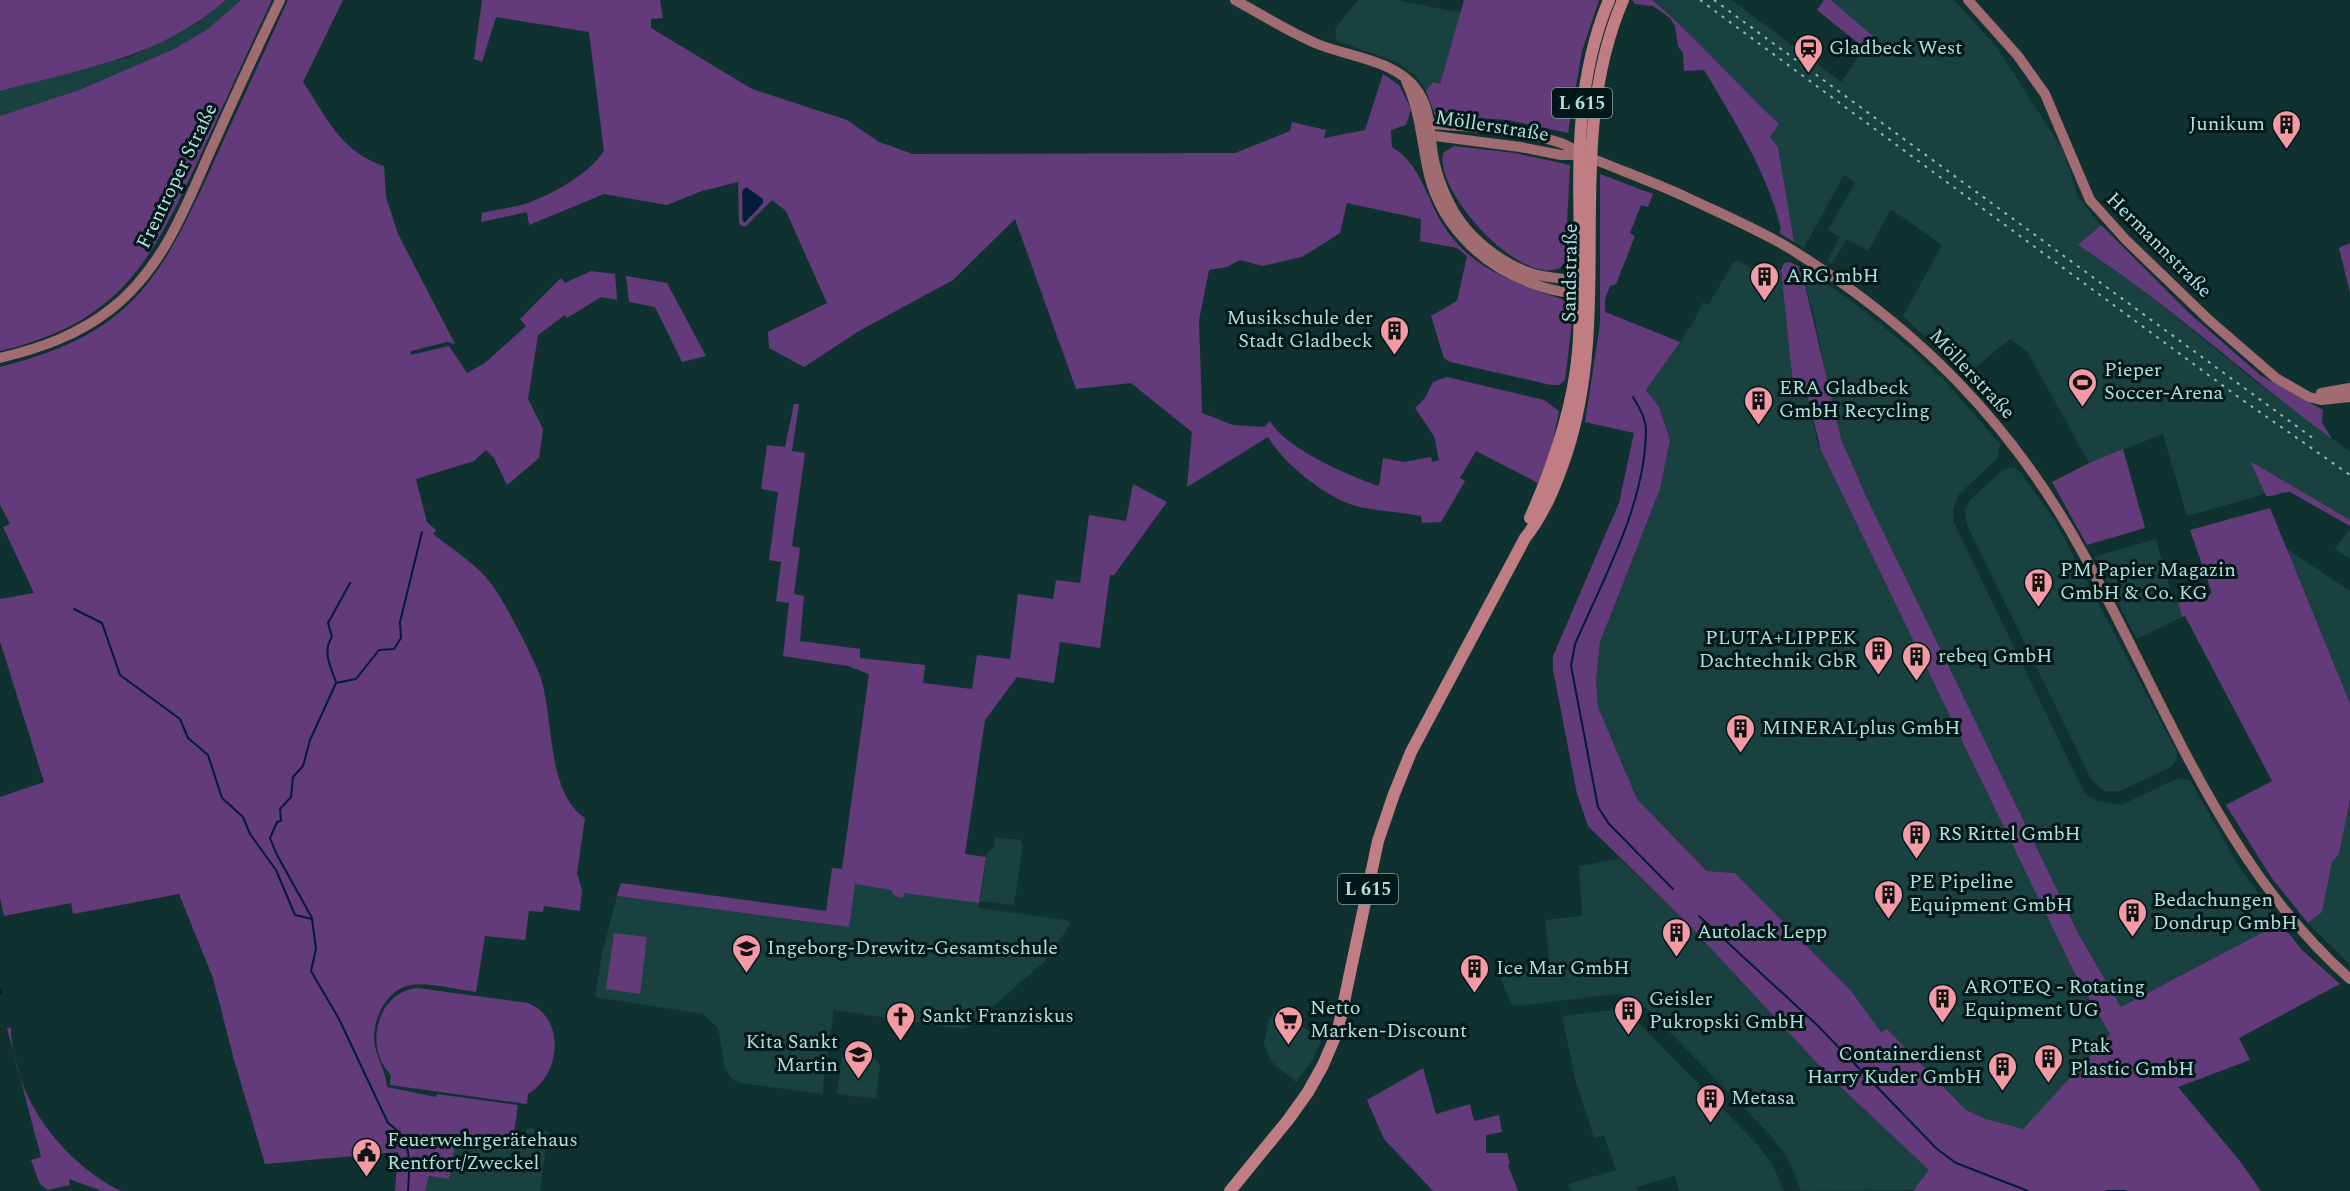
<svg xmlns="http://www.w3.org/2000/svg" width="2350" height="1191" viewBox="0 0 2350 1191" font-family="Spectral,serif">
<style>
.built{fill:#184140}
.green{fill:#643b7a;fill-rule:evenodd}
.water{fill:#011b39}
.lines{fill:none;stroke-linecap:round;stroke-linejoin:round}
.stream{stroke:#011b39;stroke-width:2}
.secondary{stroke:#a16c71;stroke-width:10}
.primary{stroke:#c17d84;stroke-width:12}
.rail{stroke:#8ebcba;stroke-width:2;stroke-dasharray:3 6;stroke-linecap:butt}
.labels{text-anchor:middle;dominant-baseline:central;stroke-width:6;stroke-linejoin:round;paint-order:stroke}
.shield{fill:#021818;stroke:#7ca4a3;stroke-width:1.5}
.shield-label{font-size:18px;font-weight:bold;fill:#b0e0de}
.poi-label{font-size:20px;fill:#b0e0de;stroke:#021818;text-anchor:start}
.street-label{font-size:20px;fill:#b0e0de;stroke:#021818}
</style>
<rect width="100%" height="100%" fill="#0f3231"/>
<g class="built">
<path d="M 226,0 L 241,0 L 208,29 L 174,49 L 79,90 L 0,116 L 0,91 L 130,57 L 197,24 Z"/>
<path d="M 1358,0 L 1396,0 L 1462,13 L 1440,84 L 1426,91 L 1417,77 L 1397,62 L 1337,41 L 1335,29 Z"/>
<path d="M 1652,0 L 1731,0 L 1841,82 L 1873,36 L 1831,0 L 1954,0 L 1996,46 L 2063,150 L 2078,197 L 2101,225 L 2079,245 L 2123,274 L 2254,380 L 2350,452 L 2350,520 L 2251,462 L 2265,494 L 2187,516 L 2163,434 L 2089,463 L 2027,351 L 2010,339 L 1966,375 L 1903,316 L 1942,245 L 1891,209 L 1868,251 L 1847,239 L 1831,264 L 1827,261 L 1840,237 L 1828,230 L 1855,183 L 1844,175 L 1804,248 L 1794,242 L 1778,147 L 1770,137 L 1779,124 Z"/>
<path d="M 1738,261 L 1755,270 L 1752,274 L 1758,278 L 1766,266 L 1781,270 L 1793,384 L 1804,382 L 1817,441 L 2078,980 L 2110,1033 L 2023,1130 L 1986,1119 L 1966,1110 L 1887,1029 L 1881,1033 L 1851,991 L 1735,873 L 1708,871 L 1637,799 L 1598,707 L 1596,681 L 1600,642 L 1660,489 L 1670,440 L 1659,407 L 1646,390 L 1693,323 L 1703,302 L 1708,305 L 1734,262 Z"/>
<path d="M 1804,269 L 1849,299 L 1917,354 L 1947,383 L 2000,444 L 1998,458 L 1959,494 L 1953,510 L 1954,523 L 2085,794 L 2097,801 L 2121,805 L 2179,778 L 2190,780 L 2238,865 L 2274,915 L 2271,928 L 2121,1007 L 2079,935 L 1865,494 L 1841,439 L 1831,401 L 1816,324 L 1803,277 Z"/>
<path d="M 2011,467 L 2019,470 L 2054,519 L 2177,752 L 2177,759 L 2171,767 L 2120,791 L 2105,791 L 2092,781 L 1967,525 L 1965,511 L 1970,500 L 2004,469 Z"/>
<path d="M 2349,529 L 2350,530 L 2350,559 L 2335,549 Z"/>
<path d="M 2156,539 L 2174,603 L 2178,603 L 2182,617 L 2137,639 L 2094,557 Z"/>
<path d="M 2287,549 L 2350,591 L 2350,703 Z"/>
<path d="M 2350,799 L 2350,965 L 2308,923 L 2322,912 L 2332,862 L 2339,854 Z"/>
<path d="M 995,837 L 1020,840 L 1023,845 L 1014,905 L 980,901 L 987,853 L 994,847 Z"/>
<path d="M 1620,859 L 1692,928 L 1829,1076 L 1930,1170 L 1914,1190 L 1801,1191 L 1789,1161 L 1774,1139 L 1647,1009 L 1631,997 L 1614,994 L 1517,1006 L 1511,1004 L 1500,975 L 1549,959 L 1545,920 L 1582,916 L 1579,866 Z"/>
<path d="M 854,884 L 979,903 L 979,908 L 1065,920 L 1071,923 L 1046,960 L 973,1024 L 962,1029 L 834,1010 L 822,1094 L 741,1083 L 733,1080 L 725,1069 L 718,1028 L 703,1014 L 595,997 L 602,953 L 617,896 L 849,927 Z"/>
<path d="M 1612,1010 L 1624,1012 L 1633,1017 L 1753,1140 L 1772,1163 L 1784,1191 L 1679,1191 L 1675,1176 L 1637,1187 L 1638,1191 L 1571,1191 L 1568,1184 L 1616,1170 L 1604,1136 L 1594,1138 L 1576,1082 L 1562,1016 Z"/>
<path d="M 1273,1012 L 1322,1037 L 1312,1061 L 1296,1082 L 1271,1061 L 1264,1043 L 1269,1018 L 1271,1018 Z"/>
<path d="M 857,1050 L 870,1052 L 880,1066 L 876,1099 L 837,1094 L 842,1056 Z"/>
<path d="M 527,1128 L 548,1131 L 540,1191 L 425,1191 L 429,1176 L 449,1179 L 456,1137 L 508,1144 L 510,1132 L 526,1134 Z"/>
</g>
<g class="green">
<path d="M 0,0 L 226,0 C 160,58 81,69 0,91 Z"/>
<path d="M 241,0 L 272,0 C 248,51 225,102 201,154 C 152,259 123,322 0,351 L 0,116 L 79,90 L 174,49 L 208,29 Z"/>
<path d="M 288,0 L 343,0 L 303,82 C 327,118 341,152 384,166 L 386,197 L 398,234 L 455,344 L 447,342 L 411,351 L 410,355 L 449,346 L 467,373 L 485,363 L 526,326 L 520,319 L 561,278 L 565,283 L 591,271 L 615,274 L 617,300 L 601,297 L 567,318 L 565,315 L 538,335 L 528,399 L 543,429 L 539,458 L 507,485 L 494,458 L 486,450 L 474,461 L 416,479 L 427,522 L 436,530 L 433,534 C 450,547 468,559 483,574 C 499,589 530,651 539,673 C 555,715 545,791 585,818 L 577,873 L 582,890 L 580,911 L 544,906 L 543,912 L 529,911 L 525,940 L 485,936 L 476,992 C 458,990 427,982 411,985 C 388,988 373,1018 374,1039 C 375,1057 386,1070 387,1087 L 436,1097 L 437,1094 L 518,1105 L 514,1133 L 510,1132 L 508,1144 L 456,1138 L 449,1179 L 429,1176 L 425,1191 L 395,1191 L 398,1152 L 265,1164 L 234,1060 L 213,978 L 179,894 L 73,914 L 71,903 L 4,916 L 0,898 L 0,797 L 44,782 L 0,641 L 0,599 L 34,593 L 3,527 L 10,524 L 0,505 L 0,367 C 136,333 162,276 216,157 C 240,105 264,52 288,0 Z"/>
<path d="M 482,0 L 660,0 L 663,18 L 651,19 L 651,28 L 752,89 L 847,120 L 879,142 L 913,154 L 1235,153 L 1290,131 L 1292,122 L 1326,130 L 1324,138 L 1365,130 L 1383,74 L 1399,85 L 1411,109 L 1406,125 L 1391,130 L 1392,147 C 1421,165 1425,195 1442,223 C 1469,269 1520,286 1568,301 L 1572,322 L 1565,380 L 1559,385 L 1551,385 L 1450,362 L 1444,358 L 1431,316 L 1457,301 L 1467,256 L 1457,248 L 1420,241 L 1421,219 L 1347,203 L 1340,233 L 1302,257 L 1262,266 L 1240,260 L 1227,267 L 1209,270 L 1199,320 L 1202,413 L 1233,425 L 1264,427 L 1270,421 C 1285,448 1349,476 1379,486 L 1383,458 L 1404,462 L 1431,457 L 1432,462 L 1439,460 L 1434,436 L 1415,408 L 1425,398 L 1433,382 L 1447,377 L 1544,400 L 1559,411 L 1551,451 L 1538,483 L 1476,451 L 1460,478 L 1465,481 L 1441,522 L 1422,523 L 1421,516 C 1400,512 1376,511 1356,506 C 1326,498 1283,463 1268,437 L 1187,487 L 1192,432 L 1131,383 L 1076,389 L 1015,219 L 953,280 L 859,331 L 804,367 L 769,348 L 768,332 L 827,303 L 786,211 L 772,200 L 745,227 L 739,224 L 738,182 L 702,191 L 667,205 L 604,194 L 529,225 L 527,212 L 481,222 L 482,213 C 497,209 513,208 528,203 C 554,193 589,174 604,151 L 589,32 L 496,17 L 482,62 L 474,59 ZM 743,189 L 759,208 L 744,223 L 742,219 Z"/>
<path d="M 1464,0 L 1599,0 L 1582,51 L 1568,133 L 1507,120 L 1435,115 L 1426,91 L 1433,82 L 1440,84 Z"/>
<path d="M 1632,0 L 1652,0 C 1697,38 1736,84 1779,124 L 1770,137 L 1778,147 L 1794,242 L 1779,233 L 1781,229 C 1768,175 1740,131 1712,83 L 1704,70 L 1684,71 L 1683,53 L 1678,46 L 1675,26 L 1670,18 L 1653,6 L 1635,4 Z"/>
<path d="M 1824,0 L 1831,0 L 1873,36 L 1863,47 L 1817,10 Z"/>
<path d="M 1454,146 L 1515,153 L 1570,165 L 1565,264 C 1531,297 1434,195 1443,153 Z"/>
<path d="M 1600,174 L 1653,194 L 1648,207 L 1641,205 L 1630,233 L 1635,236 L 1616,284 L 1610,286 L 1605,299 L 1605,312 L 1680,342 L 1646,390 L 1659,407 L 1670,440 L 1660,489 L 1600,642 L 1596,681 L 1598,707 L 1637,799 L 1707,871 L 1735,873 L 1851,991 L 1881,1032 L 1887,1029 L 1966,1110 L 1986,1119 L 2023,1129 L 2110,1034 L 2078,980 L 1821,450 L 1804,382 L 1793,384 L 1781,270 L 1784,263 L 1790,262 L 1804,269 L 1803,277 L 1841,439 L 1865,494 L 2079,935 L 2121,1007 L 2271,928 L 2274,915 L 2302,950 L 2340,984 L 2239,1038 L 2250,1060 L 2178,1087 L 2239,1160 L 2261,1191 L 1913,1191 L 1929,1170 L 1829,1076 L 1692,928 L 1588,826 L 1577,794 L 1553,669 L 1553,656 L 1619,503 L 1634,433 L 1585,422 L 1600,324 Z"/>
<path d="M 2101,225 L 2189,313 L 2260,375 L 2323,410 L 2322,422 L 2332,439 C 2246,376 2168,303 2078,245 Z"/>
<path d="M 2350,243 L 2350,293 L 2339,248 Z"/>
<path d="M 626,276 L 667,283 L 706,356 L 682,362 L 655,307 L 629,302 Z"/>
<path d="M 794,404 L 799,404 L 792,451 L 805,453 L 792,546 L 800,548 L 794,594 L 804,596 L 800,641 L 860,649 L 860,658 L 925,665 L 923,683 L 972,689 L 977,655 L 1010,659 L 1018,594 L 1053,599 L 1056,580 L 1080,583 L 1089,515 L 1126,521 L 1133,484 L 1167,502 L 1114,575 L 1110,575 L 1100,648 L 1060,642 L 1054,683 L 1017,677 L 985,720 L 965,854 L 986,857 L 979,903 L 904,893 L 903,898 L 895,896 L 891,890 L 855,884 L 849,927 L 617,896 L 621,883 L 826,911 L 832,868 L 842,869 L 869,674 L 848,666 L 783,656 L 789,603 L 776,601 L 781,562 L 769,560 L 778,492 L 761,489 L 767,445 L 785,447 Z"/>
<path d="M 2123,449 L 2145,528 L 2087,545 L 2052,482 L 2089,463 Z"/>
<path d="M 2250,461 L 2350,520 L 2350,526 L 2290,492 C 2282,491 2275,497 2266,496 Z"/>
<path d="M 2270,508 L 2350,703 L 2350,799 L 2339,854 L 2332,862 L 2322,912 L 2308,923 L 2271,877 L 2226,805 L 2272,781 L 2185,616 L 2182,617 L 2178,603 L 2212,593 L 2190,530 Z"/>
<path d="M 614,933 L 647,937 L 640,994 L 606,989 Z"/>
<path d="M 417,988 L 528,1003 C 566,1018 561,1075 528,1094 L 527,1104 L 390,1085 L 391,1075 C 363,1048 377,992 417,988 Z"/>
<path d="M 7,1028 L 11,1028 C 12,1096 62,1162 121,1191 L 102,1191 L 69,1179 L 70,1185 L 48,1190 L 40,1184 L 31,1160 L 41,1157 Z"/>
<path d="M 1423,1068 L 1436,1114 L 1470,1104 L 1474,1121 L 1499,1115 L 1502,1132 L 1486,1135 L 1486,1153 L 1507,1153 L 1510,1164 L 1508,1165 L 1518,1191 L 1433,1191 L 1384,1139 L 1367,1100 Z"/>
</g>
<path class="water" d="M 746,187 L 763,199 L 763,203 L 744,223 L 742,192 Z"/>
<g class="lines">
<g class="stream">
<path d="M 1633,397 C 1639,407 1646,418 1646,431 C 1645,505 1604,577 1575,644 L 1571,666 L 1598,807 L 1609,824 L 1673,889"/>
<path d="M 74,609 L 102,623 L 120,675 L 180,719 L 188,738 L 208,755 L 222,798 L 243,817 L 250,834 L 276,870 L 295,915 L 312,919 L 316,949 L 311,971 L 339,1019 L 388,1123 C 413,1140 410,1163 408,1191"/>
<path d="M 336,682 C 331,668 322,651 332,637 L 328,623 L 350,583"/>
<path d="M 1699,916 L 1816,1024 L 1937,1149 L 1956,1163 L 2028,1191"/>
<path d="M 312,918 L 276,853 L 270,838 L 277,822 L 281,821 L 280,809 L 291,797 L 293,777 L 303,766 L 310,740 L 336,683 L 356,679 L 379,650 L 394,649 L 401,638 L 400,622 L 422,532"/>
<path d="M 0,989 L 1,993"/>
<path d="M 2107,1191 L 2125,1191"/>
</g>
<g class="secondary">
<path d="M 1235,0 C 1261,14 1287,31 1315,43 C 1347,57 1395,59 1417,90 C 1432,110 1429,137 1434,160 C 1440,187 1453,216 1473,236 C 1489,252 1512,268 1534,274 C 1554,280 1574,276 1590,289 C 1573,297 1546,289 1528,282 C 1478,263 1437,220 1427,166 C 1421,136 1419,108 1406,81"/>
<path d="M 1968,0 L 2018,56 L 2045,94 L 2090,200 L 2126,240 L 2209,320 L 2276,378 L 2309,397 L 2321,400 L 2350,397"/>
<path d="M 1421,131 L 1430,124 C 1473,127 1519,129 1561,143 C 1569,146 1576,151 1584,155 C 1619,170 1654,182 1688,198 C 1722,214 1757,229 1789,248 C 1917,327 2012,423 2084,555 C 2164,700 2223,867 2350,979"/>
<path d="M 1427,135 L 1520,147 L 1561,155 L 1583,155"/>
<path d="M 0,358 C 41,348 78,335 111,309 C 164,268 187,203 213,145 C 235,96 257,48 280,0"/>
<path d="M 2321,393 L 2350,388"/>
</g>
<g class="primary">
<path d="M 1530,518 C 1553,466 1573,410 1578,352 C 1588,234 1561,113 1609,0"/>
<path d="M 1230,1191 L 1288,1120 L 1308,1092 L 1323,1065 L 1338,1030 L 1378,841 L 1394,794 L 1411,752 L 1525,538 C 1545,513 1557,482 1567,452 C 1615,304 1561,144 1623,0"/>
</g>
<g class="rail">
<path d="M 1700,0 L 2241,399 L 2350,475"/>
<path d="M 1714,0 L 2314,439"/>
</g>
</g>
<defs>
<symbol id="station-pin" viewBox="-11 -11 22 30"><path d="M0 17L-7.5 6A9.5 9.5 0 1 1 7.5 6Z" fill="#f49aa4" stroke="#021818"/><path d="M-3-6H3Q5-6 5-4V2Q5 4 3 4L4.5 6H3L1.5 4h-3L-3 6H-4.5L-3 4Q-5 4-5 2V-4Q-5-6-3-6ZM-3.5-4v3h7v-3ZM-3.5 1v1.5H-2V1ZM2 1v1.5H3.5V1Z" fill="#111"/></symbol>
<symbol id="building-pin" viewBox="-11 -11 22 30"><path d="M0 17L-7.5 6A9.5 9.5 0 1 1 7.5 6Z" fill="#f49aa4" stroke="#021818"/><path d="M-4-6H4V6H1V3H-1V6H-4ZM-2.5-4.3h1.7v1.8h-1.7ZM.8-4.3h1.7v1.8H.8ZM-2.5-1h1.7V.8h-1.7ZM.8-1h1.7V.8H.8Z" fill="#111"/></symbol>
<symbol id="stadium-pin" viewBox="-11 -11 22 30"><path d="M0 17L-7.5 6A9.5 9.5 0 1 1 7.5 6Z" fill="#f49aa4" stroke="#021818"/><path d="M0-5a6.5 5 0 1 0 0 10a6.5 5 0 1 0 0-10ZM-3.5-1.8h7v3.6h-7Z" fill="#111"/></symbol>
<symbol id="school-pin" viewBox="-11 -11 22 30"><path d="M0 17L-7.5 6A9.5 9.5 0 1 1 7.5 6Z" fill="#f49aa4" stroke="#021818"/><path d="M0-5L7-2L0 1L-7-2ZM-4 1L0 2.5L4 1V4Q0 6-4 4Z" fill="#111"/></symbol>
<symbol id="church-pin" viewBox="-11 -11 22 30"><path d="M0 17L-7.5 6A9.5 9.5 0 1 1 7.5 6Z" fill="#f49aa4" stroke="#021818"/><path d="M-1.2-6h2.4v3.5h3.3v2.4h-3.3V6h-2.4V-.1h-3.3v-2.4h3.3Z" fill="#111"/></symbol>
<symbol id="supermarket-pin" viewBox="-11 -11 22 30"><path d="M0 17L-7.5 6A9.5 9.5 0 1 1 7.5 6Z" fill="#f49aa4" stroke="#021818"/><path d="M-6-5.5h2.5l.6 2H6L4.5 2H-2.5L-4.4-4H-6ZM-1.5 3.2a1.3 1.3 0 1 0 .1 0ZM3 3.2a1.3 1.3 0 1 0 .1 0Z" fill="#111"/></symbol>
<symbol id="civic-pin" viewBox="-11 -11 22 30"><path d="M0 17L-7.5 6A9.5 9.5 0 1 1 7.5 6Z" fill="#f49aa4" stroke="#021818"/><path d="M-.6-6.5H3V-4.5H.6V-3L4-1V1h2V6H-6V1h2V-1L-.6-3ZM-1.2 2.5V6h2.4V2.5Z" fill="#111"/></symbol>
</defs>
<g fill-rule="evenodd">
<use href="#station-pin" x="1792" y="32" width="33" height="45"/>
<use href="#building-pin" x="2270" y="108" width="33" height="45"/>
<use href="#building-pin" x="1748" y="260" width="33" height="45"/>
<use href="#building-pin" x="1378" y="314" width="33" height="45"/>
<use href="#stadium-pin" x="2066" y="366" width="33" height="45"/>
<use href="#building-pin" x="1742" y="384" width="33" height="45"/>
<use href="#building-pin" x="2022" y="566" width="33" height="45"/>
<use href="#building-pin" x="1862" y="634" width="33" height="45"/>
<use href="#building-pin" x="1900" y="640" width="33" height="45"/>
<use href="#building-pin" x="1724" y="712" width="33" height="45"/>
<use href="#building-pin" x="1900" y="818" width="33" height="45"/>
<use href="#building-pin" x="1872" y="878" width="33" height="45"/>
<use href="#building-pin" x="2116" y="896" width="33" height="45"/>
<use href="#building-pin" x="1660" y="916" width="33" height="45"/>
<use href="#school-pin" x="730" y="932" width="33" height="45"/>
<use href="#building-pin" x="1458" y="952" width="33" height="45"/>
<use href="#building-pin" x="1926" y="982" width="33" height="45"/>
<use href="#building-pin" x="1612" y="994" width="33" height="45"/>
<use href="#church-pin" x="884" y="1000" width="33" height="45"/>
<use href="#supermarket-pin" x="1272" y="1004" width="33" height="45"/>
<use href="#school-pin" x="842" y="1038" width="33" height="45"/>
<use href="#building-pin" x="2032" y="1042" width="33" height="45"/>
<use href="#building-pin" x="1986" y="1050" width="33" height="45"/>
<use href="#building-pin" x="1694" y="1082" width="33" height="45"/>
<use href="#civic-pin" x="350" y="1136" width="33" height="45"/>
</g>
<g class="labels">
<g class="shield">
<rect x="1552" y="88" width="60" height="30" rx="4.5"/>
<rect x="1338" y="874" width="60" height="30" rx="4.5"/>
</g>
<g class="shield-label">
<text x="1582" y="103">L 615</text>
<text x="1368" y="889">L 615</text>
</g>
<g class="poi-label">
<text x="1829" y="48">Gladbeck West</text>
<text x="2265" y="124" text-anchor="end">Junikum</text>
<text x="1786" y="276">ARG mbH</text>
<text x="1373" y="318" text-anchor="end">Musikschule der<tspan x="1373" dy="23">Stadt Gladbeck</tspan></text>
<text x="2104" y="370">Pieper<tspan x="2104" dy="23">Soccer-Arena</tspan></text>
<text x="1779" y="388">ERA Gladbeck<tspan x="1779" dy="23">GmbH Recycling</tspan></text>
<text x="2060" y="570">PM Papier Magazin<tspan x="2060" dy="23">GmbH &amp; Co. KG</tspan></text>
<text x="1857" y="638" text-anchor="end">PLUTA+LIPPEK<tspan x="1857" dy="23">Dachtechnik GbR</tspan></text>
<text x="1938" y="656">rebeq GmbH</text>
<text x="1762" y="728">MINERALplus GmbH</text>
<text x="1938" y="834">RS Rittel GmbH</text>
<text x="1909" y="882">PE Pipeline<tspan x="1909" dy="23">Equipment GmbH</tspan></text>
<text x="2153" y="900">Bedachungen<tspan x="2153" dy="23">Dondrup GmbH</tspan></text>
<text x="1697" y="932">Autolack Lepp</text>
<text x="767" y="948">Ingeborg-Drewitz-Gesamtschule</text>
<text x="1496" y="968">Ice Mar GmbH</text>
<text x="1964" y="987">AROTEQ - Rotating<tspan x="1964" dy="23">Equipment UG</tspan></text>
<text x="1649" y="999">Geisler<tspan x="1649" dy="23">Pukropski GmbH</tspan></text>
<text x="1310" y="1008">Netto<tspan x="1310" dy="23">Marken-Discount</tspan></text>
<text x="922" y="1016">Sankt Franziskus</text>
<text x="838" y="1042" text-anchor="end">Kita Sankt<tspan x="838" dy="23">Martin</tspan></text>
<text x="2070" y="1046">Ptak<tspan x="2070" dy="23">Plastic GmbH</tspan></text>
<text x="1982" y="1054" text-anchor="end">Containerdienst<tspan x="1982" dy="23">Harry Kuder GmbH</tspan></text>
<text x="1731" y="1098">Metasa</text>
<text x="387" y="1140">Feuerwehrgerätehaus<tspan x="387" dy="23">Rentfort/Zweckel</tspan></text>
</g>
<g class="street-label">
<text transform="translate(1492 126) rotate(9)">Möllerstraße</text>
<text transform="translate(177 176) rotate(-64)">Frentroper Straße</text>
<text transform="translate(2159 245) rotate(45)">Hermannstraße</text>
<text transform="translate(1570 273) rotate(-89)">Sandstraße</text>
<text transform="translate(1972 374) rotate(47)">Möllerstraße</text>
</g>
</g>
</svg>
